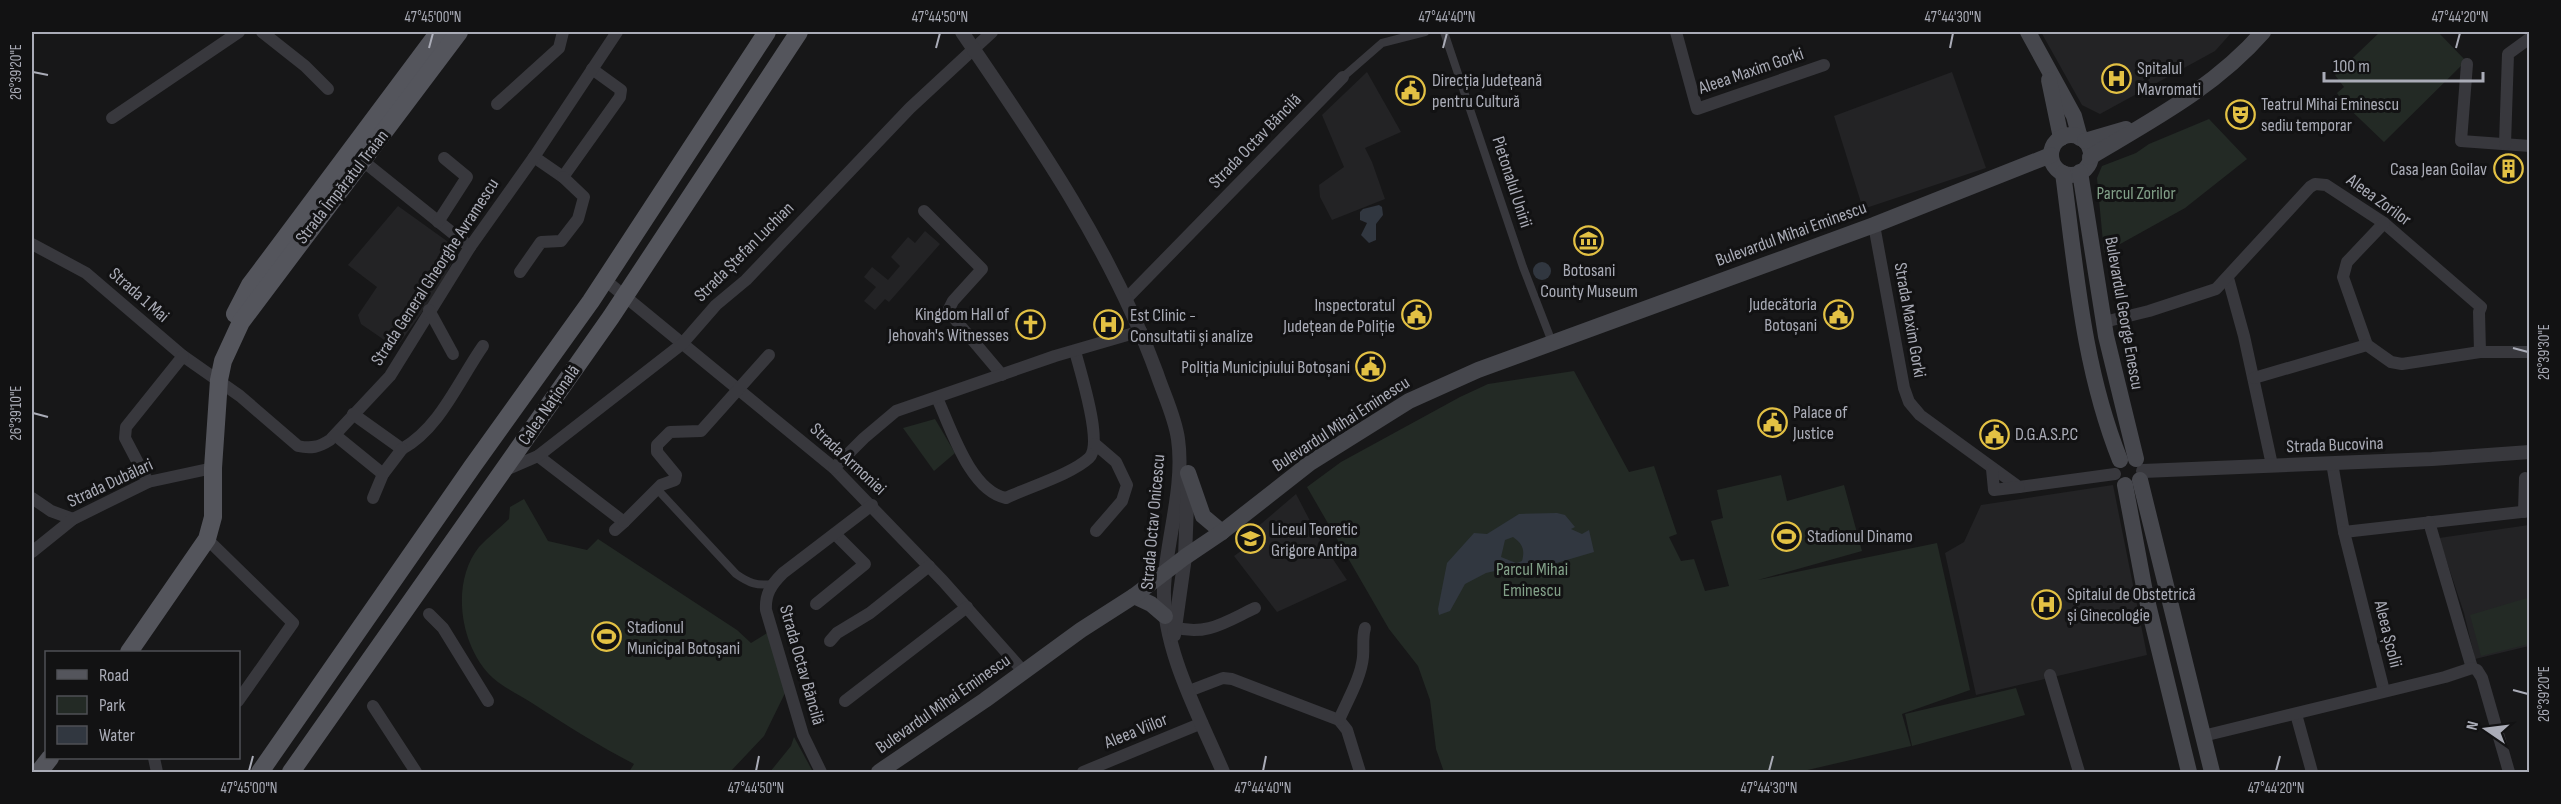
<svg xmlns="http://www.w3.org/2000/svg" width="2561" height="804" viewBox="0 0 2561 804" font-family="'Sofia Sans Condensed',sans-serif">
<style>
.built{fill:#232325}
.green{fill:#232a25}
.water{fill:#313740;fill-rule:evenodd}
.lines{fill:none;stroke-linecap:round;stroke-linejoin:round}
.pedestrian{stroke:#38383d;stroke-width:8}
.minor{stroke:#38383d;stroke-width:12}
.tertiary{stroke:#38383d;stroke-width:14}
.secondary{stroke:#46474d;stroke-width:16}
.primary{stroke:#54555c;stroke-width:18}
.ticks{fill:none;stroke:#aaacb7;stroke-width:2}
.labels{text-anchor:middle;dominant-baseline:central;stroke-width:6;stroke-linejoin:round;paint-order:stroke}
.poi-label{font-size:18px;fill:#aaacb7;stroke:#121213;text-anchor:start}
.street-label{font-size:18px;fill:#aaacb7;stroke:#121213}
.park-label{font-size:18px;fill:#82a088;stroke:#121213}
.neatline{fill:none;stroke:#aaacb7;stroke-width:2}
.ticks-label{font-size:15px;text-anchor:middle;fill:#aaacb7}
</style>
<rect width="100%" height="100%" fill="#171718"/>
<g class="built">
<path d="M 2041,32 L 2232,32 L 2215,51 L 2100,114 L 2082,105 Z"/>
<path d="M 1367,72 L 1401,132 L 1365,148 L 1372,162 L 1385,199 L 1332,220 L 1320,197 L 1319,185 L 1344,167 L 1322,115 Z"/>
<path d="M 1952,72 L 1986,168 L 1863,209 L 1834,116 Z"/>
<path d="M 398,206 L 458,249 L 441,286 L 396,348 L 361,324 L 358,315 L 377,287 L 348,265 Z"/>
<path d="M 925,231 L 940,244 L 889,302 L 885,299 L 875,310 L 864,301 L 876,287 L 864,277 L 872,267 L 888,280 L 900,266 L 891,257 L 908,237 L 915,243 Z"/>
<path d="M 2113,485 L 2147,655 L 1976,695 L 1945,553 L 1964,542 L 1981,505 Z"/>
<path d="M 1296,494 L 1320,540 L 1347,580 L 1277,612 L 1234,556 L 1245,548 L 1242,540 Z"/>
<path d="M 2529,525 L 2529,646 L 2475,659 L 2464,613 L 2439,538 Z"/>
</g>
<g class="green">
<path d="M 2380,32 L 2438,32 L 2466,61 L 2384,142 L 2338,98 L 2339,96 L 2337,93 L 2344,87 L 2335,75 Z"/>
<path d="M 2209,119 L 2247,159 L 2185,208 L 2104,253 L 2097,178 L 2102,166 L 2136,153 L 2149,144 Z"/>
<path d="M 1574,371 L 1629,472 L 1654,466 L 1677,534 L 1669,537 L 1681,561 L 1694,559 L 1705,591 L 1729,586 L 1711,521 L 1723,518 L 1717,490 L 1781,475 L 1787,501 L 1844,485 L 1862,551 L 1758,580 L 1937,543 L 1970,690 L 1902,714 L 1911,746 L 1799,772 L 1444,772 L 1436,749 L 1430,700 L 1418,666 L 1389,629 L 1307,487 L 1341,462 L 1460,397 L 1488,384 Z"/>
<path d="M 935,419 L 955,453 L 934,471 L 903,428 Z"/>
<path d="M 524,499 L 548,541 L 587,550 L 598,539 L 737,630 L 751,643 L 775,628 L 787,689 L 764,736 L 730,772 L 629,772 L 634,764 C 599,746 566,725 532,703 C 520,695 504,688 493,678 C 460,648 450,583 479,547 C 488,537 500,528 509,519 L 510,507 Z"/>
<path d="M 2527,598 L 2529,605 L 2529,644 L 2481,656 L 2470,615 Z"/>
<path d="M 2016,688 L 2025,715 L 1912,746 L 1905,714 Z"/>
<path d="M 794,737 L 813,772 L 770,772 L 791,746 Z"/>
</g>
<g class="water">
<path d="M 1379,205 L 1382,207 L 1383,215 L 1376,224 L 1376,240 L 1369,243 L 1361,235 L 1367,223 L 1360,220 L 1360,212 L 1363,209 Z"/>
<circle cx="1542" cy="271" r="9"/>
<path d="M 1557,513 L 1565,515 L 1575,527 L 1571,529 L 1582,534 L 1589,530 L 1594,552 L 1526,572 L 1499,570 L 1486,573 L 1465,584 L 1450,611 L 1439,615 L 1438,609 L 1447,563 L 1474,533 L 1487,534 L 1519,514 ZM 1513,537 C 1523,544 1525,550 1522,561 L 1517,563 L 1520,570 L 1516,563 L 1501,557 L 1505,540 Z"/>
</g>
<g class="lines">
<g class="pedestrian">
<path d="M 1444,32 L 1523,267 L 1552,342"/>
<path d="M 1343,77 L 1382,43 L 1425,32"/>
<path d="M 657,489 L 736,574 C 749,583 756,586 772,584"/>
</g>
<g class="minor">
<path d="M 262,32 L 305,66 L 328,89"/>
<path d="M 1676,32 L 1697,109 L 1824,65"/>
<path d="M 2467,64 L 2461,141 L 2530,146"/>
<path d="M 497,104 L 559,48 L 563,32"/>
<path d="M 112,118 L 239,32"/>
<path d="M 2505,144 L 2508,54 L 2530,38"/>
<path d="M 534,157 L 563,177 L 620,97 L 621,90 L 592,69"/>
<path d="M 363,161 L 470,247"/>
<path d="M 924,211 L 982,269 L 953,301 L 948,311 L 1002,375"/>
<path d="M 438,222 L 467,177 L 444,158"/>
<path d="M 1874,225 L 1904,388 L 1909,402 L 1920,415 L 2019,487 L 2115,474"/>
<path d="M 32,244 L 86,273 L 183,356 L 240,396 L 298,446 C 311,449 319,447 330,440 L 390,376 L 470,247 L 534,157 L 617,32"/>
<path d="M 520,272 L 541,242 L 561,241 L 578,219 L 584,197 L 563,177"/>
<path d="M 2228,278 L 2244,336 L 2272,465"/>
<path d="M 605,280 L 834,468 L 943,581 L 1023,671"/>
<path d="M 1126,299 L 1343,77"/>
<path d="M 429,310 L 453,354"/>
<path d="M 2104,322 L 2149,311 L 2216,289 L 2310,187 L 2315,184 L 2326,185 L 2384,223 L 2481,307 L 2479,312 L 2480,352"/>
<path d="M 2367,345 L 2343,277 L 2347,262 L 2384,223"/>
<path d="M 2254,378 L 2367,345 L 2391,362 L 2402,364 L 2480,352 L 2530,352"/>
<path d="M 937,398 C 951,428 970,491 1006,498 C 1029,487 1072,474 1089,458 C 1104,444 1080,371 1075,351"/>
<path d="M 353,414 L 402,449 C 440,428 459,380 483,346"/>
<path d="M 335,435 L 383,474"/>
<path d="M 1095,444 L 1116,462 L 1127,485 L 1122,501 L 1096,531"/>
<path d="M 538,456 L 624,522 L 615,530"/>
<path d="M 2332,463 L 2344,532 L 2530,511"/>
<path d="M 834,468 L 864,438 L 896,411 L 1055,356 L 1141,331"/>
<path d="M 1992,469 L 1994,490 L 2019,487"/>
<path d="M 503,471 L 538,456 L 682,344 L 716,305 L 746,280 L 910,108 L 992,32"/>
<path d="M 148,482 L 125,438 L 126,427 L 183,356"/>
<path d="M 32,498 L 51,511 L 73,519"/>
<path d="M 373,498 L 383,474 L 402,449"/>
<path d="M 2524,512 L 2525,478"/>
<path d="M 624,522 L 661,485 L 675,480 L 676,475 L 657,452 L 657,445 L 670,432 L 701,431 L 769,355"/>
<path d="M 2429,522 L 2472,668"/>
<path d="M 2344,532 L 2384,691"/>
<path d="M 207,539 L 293,623 L 238,701"/>
<path d="M 32,552 L 73,519 L 148,482 L 213,468"/>
<path d="M 816,604 L 865,564 L 835,534"/>
<path d="M 429,614 L 443,628 L 488,701"/>
<path d="M 1174,627 C 1206,637 1227,621 1255,608"/>
<path d="M 830,641 L 837,633 L 870,613 L 929,566"/>
<path d="M 2050,675 L 2079,772"/>
<path d="M 1189,691 L 1223,678 L 1232,679 L 1339,720 L 1347,730 L 1360,772"/>
<path d="M 845,701 L 967,607"/>
<path d="M 373,706 L 416,772"/>
<path d="M 2296,714 L 2312,772"/>
<path d="M 1339,720 C 1347,701 1361,678 1363,657 C 1364,646 1362,638 1365,628"/>
<path d="M 2203,736 L 2445,677 L 2472,668 L 2477,670 L 2482,678 L 2509,772"/>
<path d="M 154,758 L 157,772"/>
<path d="M 821,772 L 803,735 L 766,610 C 765,594 771,585 783,573 L 872,505"/>
<path d="M 1083,772 L 1202,723"/>
</g>
<g class="tertiary">
<path d="M 962,32 C 1036,140 1112,250 1157,374 C 1164,395 1175,417 1178,439 C 1185,487 1166,540 1164,588 C 1162,650 1200,717 1223,772"/>
<path d="M 2143,471 L 2432,459 L 2530,452"/>
<path d="M 1174,635 L 1185,557 L 1188,478"/>
</g>
<g class="secondary">
<path d="M 2028,32 L 2074,116 L 2080,138"/>
<path d="M 2049,80 L 2061,138"/>
<circle cx="2071" cy="155" r="20"/>
<path d="M 2085,141 L 2126,129"/>
<path d="M 2090,157 C 2152,120 2215,87 2263,32"/>
<path d="M 2080,172 L 2106,336 L 2136,459"/>
<path d="M 2063,173 C 2076,271 2083,367 2120,460"/>
<path d="M 1188,473 L 1203,516 L 1222,532"/>
<path d="M 2140,480 L 2212,772"/>
<path d="M 2125,485 L 2145,592 L 2189,772"/>
<path d="M 1134,596 L 1151,604 L 1165,616"/>
<path d="M 879,772 L 985,700 L 1081,630 L 1134,596 L 1185,557 L 1222,532 L 1310,463 L 1409,401 L 1478,370 L 1874,225 L 2051,155"/>
</g>
<g class="primary">
<path d="M 235,314 L 250,285 L 439,32"/>
<path d="M 129,652 L 207,539 L 213,517 L 213,468 L 219,380 L 223,361 L 241,322 L 459,32"/>
<path d="M 39,772 L 50,758"/>
<path d="M 260,772 L 472,467 L 591,301 L 767,32"/>
<path d="M 291,772 L 611,317 L 799,32"/>
</g>
</g>
<path class="ticks" d="M 429,48 L 433,33M 936,48 L 940,33M 1443,48 L 1447,33M 1950,48 L 1953,33M 2456,48 L 2460,33M 33,72 L 48,75M 2513,348 L 2528,352M 33,413 L 48,417M 2513,690 L 2528,694M 249,771 L 253,756M 756,771 L 759,756M 1263,771 L 1266,756M 1769,771 L 1773,756M 2276,771 L 2280,756"/>
<defs>
<symbol id="hospital-ring" viewBox="-11 -11 22 22"><circle r="9.5" fill="#121213" stroke="#e3c144" stroke-width="1.5"/><path d="M-5-5h3v3.5h4V-5h3V5h-3V1.5h-4V5h-3Z" fill="#e3c144"/></symbol>
<symbol id="civic-ring" viewBox="-11 -11 22 22"><circle r="9.5" fill="#121213" stroke="#e3c144" stroke-width="1.5"/><path d="M-.6-6.5H3V-4.5H.6V-3L4-1V1h2V6H-6V1h2V-1L-.6-3ZM-1.2 2.5V6h2.4V2.5Z" fill="#e3c144"/></symbol>
<symbol id="theatre-ring" viewBox="-11 -11 22 22"><circle r="9.5" fill="#121213" stroke="#e3c144" stroke-width="1.5"/><path d="M-5-5.5Q0-4 5-5.5V0Q5 5 0 6Q-5 5-5 0ZM-3.3-2.5H-1v1.5H-3.3ZM1-2.5H3.3v1.5H1ZM-2.8 1Q0 5.5 2.8 1Z" fill="#e3c144"/></symbol>
<symbol id="building-ring" viewBox="-11 -11 22 22"><circle r="9.5" fill="#121213" stroke="#e3c144" stroke-width="1.5"/><path d="M-4-6H4V6H1V3H-1V6H-4ZM-2.5-4.3h1.7v1.8h-1.7ZM.8-4.3h1.7v1.8H.8ZM-2.5-1h1.7V.8h-1.7ZM.8-1h1.7V.8H.8Z" fill="#e3c144"/></symbol>
<symbol id="museum-ring" viewBox="-11 -11 22 22"><circle r="9.5" fill="#121213" stroke="#e3c144" stroke-width="1.5"/><path d="M0-6L6-3V-2H-6V-3ZM-5-1h2V3h-2ZM-1-1h2V3h-2ZM3-1h2V3H3ZM-6 4H6V6H-6Z" fill="#e3c144"/></symbol>
<symbol id="church-ring" viewBox="-11 -11 22 22"><circle r="9.5" fill="#121213" stroke="#e3c144" stroke-width="1.5"/><path d="M-1.2-6h2.4v3.5h3.3v2.4h-3.3V6h-2.4V-.1h-3.3v-2.4h3.3Z" fill="#e3c144"/></symbol>
<symbol id="stadium-ring" viewBox="-11 -11 22 22"><circle r="9.5" fill="#121213" stroke="#e3c144" stroke-width="1.5"/><path d="M0-5a6.5 5 0 1 0 0 10a6.5 5 0 1 0 0-10ZM-3.5-1.8h7v3.6h-7Z" fill="#e3c144"/></symbol>
<symbol id="university-ring" viewBox="-11 -11 22 22"><circle r="9.5" fill="#121213" stroke="#e3c144" stroke-width="1.5"/><path d="M0-5L7-2L0 1L-7-2ZM-4 1L0 2.5L4 1V4Q0 6-4 4Z" fill="#e3c144"/></symbol>
</defs>
<g fill-rule="evenodd">
<use href="#hospital-ring" x="2100" y="62" width="33" height="33"/>
<use href="#civic-ring" x="1394" y="74" width="33" height="33"/>
<use href="#theatre-ring" x="2224" y="98" width="33" height="33"/>
<use href="#building-ring" x="2492" y="152" width="33" height="33"/>
<use href="#museum-ring" x="1572" y="224" width="33" height="33"/>
<use href="#civic-ring" x="1822" y="298" width="33" height="33"/>
<use href="#civic-ring" x="1400" y="298" width="33" height="33"/>
<use href="#church-ring" x="1014" y="308" width="33" height="33"/>
<use href="#hospital-ring" x="1092" y="308" width="33" height="33"/>
<use href="#civic-ring" x="1354" y="350" width="33" height="33"/>
<use href="#civic-ring" x="1756" y="406" width="33" height="33"/>
<use href="#civic-ring" x="1978" y="418" width="33" height="33"/>
<use href="#stadium-ring" x="1770" y="520" width="33" height="33"/>
<use href="#university-ring" x="1234" y="522" width="33" height="33"/>
<use href="#hospital-ring" x="2030" y="588" width="33" height="33"/>
<use href="#stadium-ring" x="590" y="620" width="33" height="33"/>
</g>
<g class="labels">
<g class="poi-label">
<text x="2137" y="68">Spitalul<tspan x="2137" dy="21">Mavromati</tspan></text>
<text x="1432" y="80">Direcția Județeană<tspan x="1432" dy="21">pentru Cultură</tspan></text>
<text x="2261" y="104">Teatrul Mihai Eminescu<tspan x="2261" dy="21">sediu temporar</tspan></text>
<text x="2487" y="169" text-anchor="end">Casa Jean Goilav</text>
<text x="1589" y="270" text-anchor="middle">Botosani<tspan x="1589" dy="21">County Museum</tspan></text>
<text x="1817" y="304" text-anchor="end">Judecătoria<tspan x="1817" dy="21">Botoșani</tspan></text>
<text x="1395" y="305" text-anchor="end">Inspectoratul<tspan x="1395" dy="21">Județean de Poliție</tspan></text>
<text x="1009" y="314" text-anchor="end">Kingdom Hall of<tspan x="1009" dy="21">Jehovah's Witnesses</tspan></text>
<text x="1130" y="315">Est Clinic -<tspan x="1130" dy="21">Consultatii și analize</tspan></text>
<text x="1350" y="367" text-anchor="end">Poliția Municipiului Botoșani</text>
<text x="1793" y="412">Palace of<tspan x="1793" dy="21">Justice</tspan></text>
<text x="2015" y="434">D.G.A.S.P.C</text>
<text x="1271" y="529">Liceul Teoretic<tspan x="1271" dy="21">Grigore Antipa</tspan></text>
<text x="1807" y="536">Stadionul Dinamo</text>
<text x="2067" y="594">Spitalul de Obstetrică<tspan x="2067" dy="21">și Ginecologie</tspan></text>
<text x="627" y="627">Stadionul<tspan x="627" dy="21">Municipal Botoșani</tspan></text>
</g>
<g class="street-label">
<text transform="translate(1751 71) rotate(-19)">Aleea Maxim Gorki</text>
<text transform="translate(1255 141) rotate(-46)">Strada Octav Băncilă</text>
<text transform="translate(1512 182) rotate(72)">Pietonalul Unirii</text>
<text transform="translate(342 187) rotate(-52)">Strada Împăratul Traian</text>
<text transform="translate(2379 200) rotate(36)">Aleea Zorilor</text>
<text transform="translate(1791 234) rotate(-20)">Bulevardul Mihai Eminescu</text>
<text transform="translate(744 252) rotate(-45)">Strada Ștefan Luchian</text>
<text transform="translate(435 272) rotate(-57)">Strada General Gheorghe Avramescu</text>
<text transform="translate(139 295) rotate(41)">Strada 1 Mai</text>
<text transform="translate(2124 313) rotate(80)">Bulevardul George Enescu</text>
<text transform="translate(1910 320) rotate(80)">Strada Maxim Gorki</text>
<text transform="translate(549 405) rotate(-55)">Calea Națională</text>
<text transform="translate(1341 424) rotate(-33)">Bulevardul Mihai Eminescu</text>
<text transform="translate(2335 445) rotate(-2)">Strada Bucovina</text>
<text transform="translate(848 459) rotate(43)">Strada Armoniei</text>
<text transform="translate(110 483) rotate(-25)">Strada Dubălari</text>
<text transform="translate(1153 522) rotate(-85)">Strada Octav Onicescu</text>
<text transform="translate(2388 634) rotate(76)">Aleea Școlii</text>
<text transform="translate(802 665) rotate(74)">Strada Octav Băncilă</text>
<text transform="translate(943 704) rotate(-35)">Bulevardul Mihai Eminescu</text>
<text transform="translate(1136 731) rotate(-22)">Aleea Viilor</text>
</g>
<g class="park-label">
<text x="2136" y="193">Parcul Zorilor</text>
<text x="1532" y="569">Parcul Mihai<tspan x="1532" dy="21">Eminescu</tspan></text>
</g>
</g>
<rect width="2561" height="804" fill="none" stroke="#121213" stroke-width="66"/>
<rect x="45" y="651" width="195" height="108" fill="#121213" stroke="#4f5055" stroke-width="1.5"/>
<rect x="57" y="670" width="30" height="9" fill="#54555c" stroke="#4f5055" stroke-width="1.5"/>
<text x="99" y="681" font-size="18" fill="#aaacb7">Road</text>
<rect x="57" y="696" width="30" height="18" fill="#232a25" stroke="#4f5055" stroke-width="1.5"/>
<text x="99" y="711" font-size="18" fill="#aaacb7">Park</text>
<rect x="57" y="726" width="30" height="18" fill="#313740" stroke="#4f5055" stroke-width="1.5"/>
<text x="99" y="741" font-size="18" fill="#aaacb7">Water</text>
<g transform="translate(2486 729) rotate(284)" stroke="#121213" stroke-width="4.5" paint-order="stroke">
<path d="M0-4.5L10 22L0 15L-10 22Z" fill="#aaacb7"/>
<text y="-9" font-size="16" font-weight="bold" text-anchor="middle" fill="#aaacb7">N</text>
</g>
<path d="M2324 72v9h159v-9" fill="none" stroke="#aaacb7" stroke-width="3"/>
<text x="2333" y="72" font-size="18" fill="#aaacb7" stroke="#121213" stroke-width="4.5" paint-order="stroke">100 m</text>
<rect x="33" y="33" width="2495" height="738" class="neatline"/>
<g class="ticks-label">
<text x="433" y="22">47°45'00"N</text>
<text x="940" y="22">47°44'50"N</text>
<text x="1447" y="22">47°44'40"N</text>
<text x="1953" y="22">47°44'30"N</text>
<text x="2460" y="22">47°44'20"N</text>
<text transform="translate(16 72) rotate(-90)" y="5">26°39'20"E</text>
<text transform="translate(2544 352) rotate(-90)" y="5">26°39'30"E</text>
<text transform="translate(16 413) rotate(-90)" y="5">26°39'10"E</text>
<text transform="translate(2544 694) rotate(-90)" y="5">26°39'20"E</text>
<text x="249" y="793">47°45'00"N</text>
<text x="756" y="793">47°44'50"N</text>
<text x="1263" y="793">47°44'40"N</text>
<text x="1769" y="793">47°44'30"N</text>
<text x="2276" y="793">47°44'20"N</text>
</g>
</svg>
